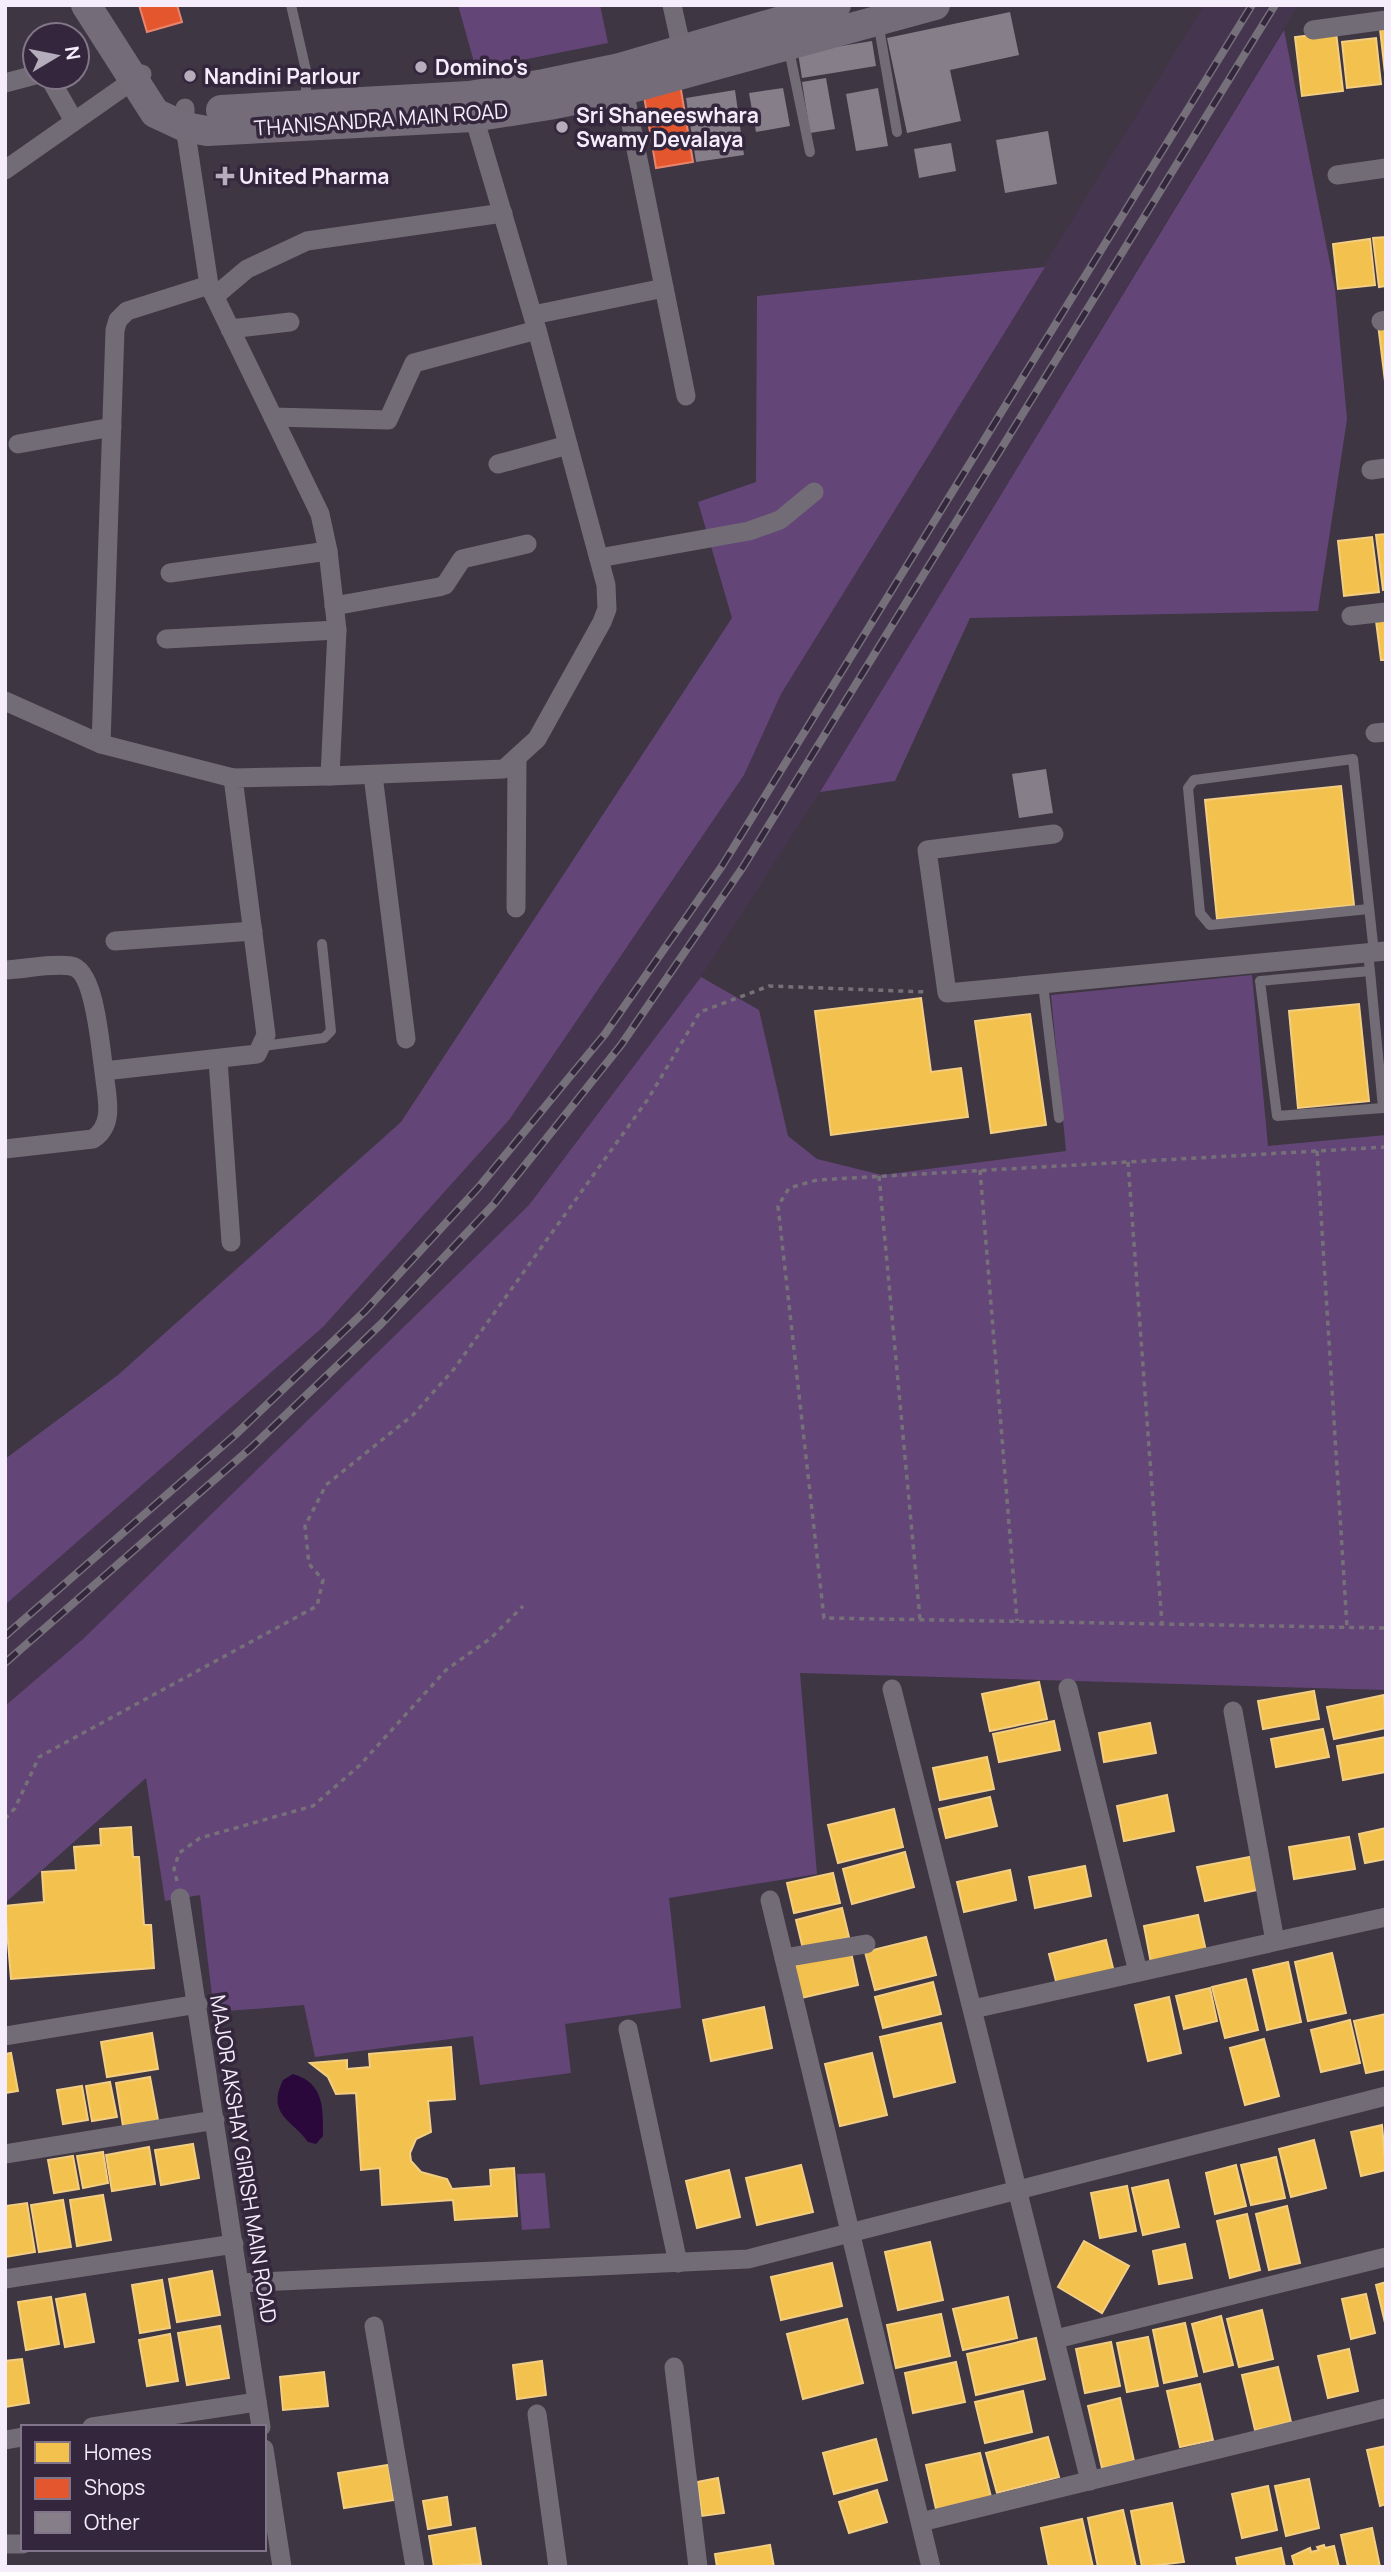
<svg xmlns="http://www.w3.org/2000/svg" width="1391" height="2572" viewBox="0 0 1391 2572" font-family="Manrope,sans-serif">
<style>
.built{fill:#45354f}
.green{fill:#644578}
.water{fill:#2b083c}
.homes{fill:#f2c14e;stroke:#f3ce82;stroke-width:2}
.shops{fill:#e4572e;stroke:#e9846c;stroke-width:2}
.building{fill:#867f8a}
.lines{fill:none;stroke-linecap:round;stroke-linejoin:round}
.path{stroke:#767179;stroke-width:3.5;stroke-dasharray:5 5;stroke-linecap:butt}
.service{stroke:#726c76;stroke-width:10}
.minor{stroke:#726c76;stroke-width:19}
.primary{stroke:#746c79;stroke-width:30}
.rail-casing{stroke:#75707a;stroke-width:8}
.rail{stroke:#34273d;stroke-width:5;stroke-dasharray:16;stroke-linecap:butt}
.poi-dot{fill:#b5adbb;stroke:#34273d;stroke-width:2.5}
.labels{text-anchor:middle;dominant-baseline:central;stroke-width:7;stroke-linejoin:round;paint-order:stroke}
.poi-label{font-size:21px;font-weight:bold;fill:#f5edfb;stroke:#34273d;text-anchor:start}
.street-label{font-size:21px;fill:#f5edfb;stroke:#34273d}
</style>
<rect width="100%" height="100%" fill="#3e3643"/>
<path class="built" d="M 1204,5 L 1298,5 L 820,792 L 701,977 L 529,1205 L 83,1639 L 5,1706 L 5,1605 L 323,1327 L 509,1120 L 744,775 L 781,694 Z"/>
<g class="green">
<path d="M 458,5 L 600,5 L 608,43 L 476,69 Z"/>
<path d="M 1284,30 L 1335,289 L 1347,419 L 1318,611 L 970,618 L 895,781 L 820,792 Z"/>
<path d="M 1045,267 L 781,694 L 744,775 L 509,1120 L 323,1327 L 5,1605 L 5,1459 L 118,1375 L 401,1122 L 732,618 L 698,502 L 756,482 L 757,296 Z"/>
<path d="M 1252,975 L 1268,1146 L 1386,1135 L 1386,1690 L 800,1673 L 817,1874 L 669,1898 L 681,2008 L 565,2024 L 571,2073 L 480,2085 L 473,2036 L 315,2057 L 304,2005 L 214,2012 L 200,1895 L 165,1901 L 146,1778 L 5,1903 L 5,1706 L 83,1639 L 529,1205 L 701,977 L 759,1010 L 788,1136 L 817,1159 L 882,1175 L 1066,1151 L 1051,995 Z"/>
<path d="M 545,2173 L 550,2228 L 522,2230 L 517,2174 Z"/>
</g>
<path class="water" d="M 293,2074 C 325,2083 323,2110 323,2136 L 316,2144 L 308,2142 C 293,2120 266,2115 283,2080 Z"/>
<g class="homes">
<path d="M 1386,28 L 1386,82 L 1380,29 Z"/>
<path d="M 1336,32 L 1343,91 L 1302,96 L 1295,37 Z"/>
<path d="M 1376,38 L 1381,84 L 1347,88 L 1342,42 Z"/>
<path d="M 1386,237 L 1386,286 L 1379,287 L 1373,238 Z"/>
<path d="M 1370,239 L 1375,285 L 1338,289 L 1333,244 Z"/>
<path d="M 1386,323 L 1386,381 L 1385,381 L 1378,324 Z"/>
<path d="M 1386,534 L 1386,589 L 1383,590 L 1376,535 Z"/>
<path d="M 1372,537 L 1379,592 L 1344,596 L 1338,541 Z"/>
<path d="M 1386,620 L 1386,660 L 1381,660 L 1376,621 Z"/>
<path d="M 1341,786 L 1354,905 L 1217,919 L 1205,800 Z"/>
<path d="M 921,998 L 931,1072 L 961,1068 L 968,1117 L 831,1135 L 815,1011 Z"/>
<path d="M 1359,1004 L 1369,1101 L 1298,1108 L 1289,1011 Z"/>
<path d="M 1030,1014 L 1046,1125 L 991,1133 L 975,1021 Z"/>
<path d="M 1039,1682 L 1047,1719 L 990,1731 L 982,1694 Z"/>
<path d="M 1314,1691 L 1319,1719 L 1263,1729 L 1258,1701 Z"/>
<path d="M 1384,1695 L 1386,1728 L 1334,1739 L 1327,1707 Z"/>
<path d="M 1054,1721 L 1060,1750 L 999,1762 L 993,1734 Z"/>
<path d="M 1150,1723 L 1156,1753 L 1104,1762 L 1099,1733 Z"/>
<path d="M 1323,1729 L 1329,1757 L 1276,1767 L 1271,1739 Z"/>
<path d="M 1386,1737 L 1386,1772 L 1343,1780 L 1337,1746 Z"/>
<path d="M 987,1757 L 994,1789 L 940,1800 L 933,1768 Z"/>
<path d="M 1167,1795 L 1174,1831 L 1124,1841 L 1117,1806 Z"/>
<path d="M 990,1797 L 997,1826 L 946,1838 L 939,1809 Z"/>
<path d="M 894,1809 L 903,1847 L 838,1863 L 828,1825 Z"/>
<path d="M 131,1827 L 133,1857 L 139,1857 L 144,1925 L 151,1925 L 154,1968 L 11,1979 L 5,1906 L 44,1902 L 42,1872 L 76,1870 L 74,1847 L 101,1845 L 100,1829 Z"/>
<path d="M 1386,1828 L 1386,1859 L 1365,1863 L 1359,1834 Z"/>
<path d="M 1349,1837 L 1355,1869 L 1294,1879 L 1289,1847 Z"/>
<path d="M 905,1852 L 914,1887 L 852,1904 L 843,1869 Z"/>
<path d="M 1255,1856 L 1262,1889 L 1205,1901 L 1197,1867 Z"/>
<path d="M 1085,1866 L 1091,1896 L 1035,1908 L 1029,1877 Z"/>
<path d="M 1010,1870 L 1016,1900 L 964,1912 L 957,1882 Z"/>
<path d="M 833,1873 L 840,1903 L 794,1913 L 787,1883 Z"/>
<path d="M 842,1908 L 849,1937 L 803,1949 L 796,1920 Z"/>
<path d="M 1198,1915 L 1206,1951 L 1151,1963 L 1144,1926 Z"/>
<path d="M 926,1937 L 936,1975 L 875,1990 L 865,1952 Z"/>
<path d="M 1106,1940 L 1114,1972 L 1057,1985 L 1049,1954 Z"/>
<path d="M 851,1952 L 858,1985 L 801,1998 L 794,1965 Z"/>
<path d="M 1332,1953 L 1346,2013 L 1308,2021 L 1295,1962 Z"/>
<path d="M 1288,1962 L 1301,2022 L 1267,2030 L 1253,1970 Z"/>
<path d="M 1246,1979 L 1258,2030 L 1225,2038 L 1212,1987 Z"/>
<path d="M 933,1982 L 941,2014 L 883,2028 L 875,1997 Z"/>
<path d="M 1210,1988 L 1217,2021 L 1184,2029 L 1176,1996 Z"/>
<path d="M 1169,1997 L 1181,2053 L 1148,2061 L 1135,2005 Z"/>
<path d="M 764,2007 L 772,2048 L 711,2061 L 703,2020 Z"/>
<path d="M 1386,2014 L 1386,2069 L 1366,2073 L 1354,2021 Z"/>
<path d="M 1350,2020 L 1360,2063 L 1321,2072 L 1311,2030 Z"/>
<path d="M 941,2023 L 955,2082 L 894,2097 L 880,2037 Z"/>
<path d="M 152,2033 L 158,2069 L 107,2077 L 101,2042 Z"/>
<path d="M 1264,2039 L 1279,2096 L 1245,2105 L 1230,2048 Z"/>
<path d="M 451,2047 L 455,2099 L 428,2101 L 431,2132 L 416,2139 L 410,2153 L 411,2161 L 421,2172 L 447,2179 L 452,2189 L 491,2186 L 490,2170 L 514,2168 L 517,2216 L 455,2220 L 453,2200 L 382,2205 L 380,2168 L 361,2170 L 356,2093 L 336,2094 L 328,2077 L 310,2063 L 347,2060 L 347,2069 L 370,2067 L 369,2054 Z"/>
<path d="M 11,2053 L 18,2091 L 5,2093 L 5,2054 Z"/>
<path d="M 872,2053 L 887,2115 L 840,2126 L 825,2064 Z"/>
<path d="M 150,2077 L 158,2120 L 123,2126 L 116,2083 Z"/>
<path d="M 110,2082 L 117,2117 L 92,2121 L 86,2086 Z"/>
<path d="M 82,2086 L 88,2120 L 63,2124 L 57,2090 Z"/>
<path d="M 1382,2125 L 1386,2170 L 1361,2176 L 1351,2132 Z"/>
<path d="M 1314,2140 L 1326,2188 L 1291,2197 L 1279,2149 Z"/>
<path d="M 193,2144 L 199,2178 L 161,2185 L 155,2150 Z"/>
<path d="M 149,2147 L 155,2184 L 112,2191 L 106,2155 Z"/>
<path d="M 103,2152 L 108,2183 L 83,2188 L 77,2156 Z"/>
<path d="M 73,2156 L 79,2189 L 54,2193 L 48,2160 Z"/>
<path d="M 1276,2157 L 1285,2198 L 1251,2205 L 1241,2165 Z"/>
<path d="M 801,2165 L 813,2212 L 757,2225 L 746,2178 Z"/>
<path d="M 1236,2165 L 1246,2206 L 1215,2214 L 1206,2173 Z"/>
<path d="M 729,2170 L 740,2217 L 697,2228 L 686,2181 Z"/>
<path d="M 1168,2180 L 1179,2227 L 1143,2235 L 1132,2188 Z"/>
<path d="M 1127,2186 L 1136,2231 L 1100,2238 L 1091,2193 Z"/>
<path d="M 103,2195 L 111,2240 L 77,2246 L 70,2200 Z"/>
<path d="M 63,2200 L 71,2247 L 39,2252 L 31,2205 Z"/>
<path d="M 27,2203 L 35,2252 L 5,2257 L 5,2206 Z"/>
<path d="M 1287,2206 L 1300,2263 L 1269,2270 L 1256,2214 Z"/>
<path d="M 1247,2214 L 1260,2270 L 1230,2278 L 1217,2221 Z"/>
<path d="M 1084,2241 L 1129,2266 L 1102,2313 L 1058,2287 Z"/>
<path d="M 930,2242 L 943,2300 L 898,2310 L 885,2252 Z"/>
<path d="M 1185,2244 L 1192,2278 L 1159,2284 L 1153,2251 Z"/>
<path d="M 832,2263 L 842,2306 L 781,2320 L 771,2277 Z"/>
<path d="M 212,2271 L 220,2315 L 177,2322 L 169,2279 Z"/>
<path d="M 162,2280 L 170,2328 L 140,2333 L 132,2285 Z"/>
<path d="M 1386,2282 L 1386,2327 L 1376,2285 Z"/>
<path d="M 85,2294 L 94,2342 L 65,2347 L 56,2299 Z"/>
<path d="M 1366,2294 L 1375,2333 L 1351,2339 L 1342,2299 Z"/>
<path d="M 51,2297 L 59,2344 L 26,2350 L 18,2302 Z"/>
<path d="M 1008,2297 L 1017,2338 L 963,2350 L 953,2309 Z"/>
<path d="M 1262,2310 L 1273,2359 L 1239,2367 L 1227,2319 Z"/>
<path d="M 941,2314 L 950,2356 L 896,2368 L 887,2325 Z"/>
<path d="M 1221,2316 L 1233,2365 L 1204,2372 L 1192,2324 Z"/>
<path d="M 847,2319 L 863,2383 L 803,2399 L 787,2334 Z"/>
<path d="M 1185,2323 L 1197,2376 L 1164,2383 L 1153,2330 Z"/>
<path d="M 220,2326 L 229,2378 L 187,2385 L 178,2333 Z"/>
<path d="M 170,2334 L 178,2381 L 147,2386 L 139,2340 Z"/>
<path d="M 1148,2337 L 1158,2386 L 1127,2392 L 1117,2343 Z"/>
<path d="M 1036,2338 L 1045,2379 L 976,2395 L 967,2354 Z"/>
<path d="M 1111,2342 L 1120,2386 L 1085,2393 L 1076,2349 Z"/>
<path d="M 1349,2349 L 1358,2391 L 1328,2398 L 1318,2356 Z"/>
<path d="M 22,2359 L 29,2403 L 5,2407 L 5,2361 Z"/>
<path d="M 542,2361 L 546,2395 L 517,2399 L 513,2365 Z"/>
<path d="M 956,2362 L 965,2402 L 913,2413 L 905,2373 Z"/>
<path d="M 1278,2367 L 1291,2422 L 1255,2430 L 1242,2375 Z"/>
<path d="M 324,2372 L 328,2406 L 283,2410 L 280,2377 Z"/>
<path d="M 1200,2384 L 1213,2440 L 1180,2447 L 1167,2391 Z"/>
<path d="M 1023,2391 L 1032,2432 L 985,2443 L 975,2402 Z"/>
<path d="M 1120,2398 L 1134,2461 L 1102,2468 L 1088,2406 Z"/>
<path d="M 1048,2437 L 1059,2477 L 997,2493 L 986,2453 Z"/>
<path d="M 876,2439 L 887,2480 L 834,2494 L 823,2453 Z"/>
<path d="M 1386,2446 L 1386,2504 L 1380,2506 L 1367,2450 Z"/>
<path d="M 980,2453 L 991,2497 L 936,2509 L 926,2465 Z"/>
<path d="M 388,2465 L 394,2500 L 344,2508 L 338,2473 Z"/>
<path d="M 718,2478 L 724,2513 L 702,2516 L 697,2482 Z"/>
<path d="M 1309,2479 L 1319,2528 L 1286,2536 L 1275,2486 Z"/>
<path d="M 1268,2486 L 1277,2530 L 1242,2538 L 1232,2494 Z"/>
<path d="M 877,2490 L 887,2522 L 849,2533 L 839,2502 Z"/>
<path d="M 447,2497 L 451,2525 L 428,2529 L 423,2501 Z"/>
<path d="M 1172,2503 L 1184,2562 L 1142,2567 L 1131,2511 Z"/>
<path d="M 1123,2510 L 1136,2567 L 1098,2567 L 1088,2518 Z"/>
<path d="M 1082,2519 L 1093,2567 L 1049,2567 L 1041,2528 Z"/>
<path d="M 475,2528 L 481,2564 L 434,2567 L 429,2536 Z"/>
<path d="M 1372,2528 L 1380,2567 L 1348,2567 L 1341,2535 Z"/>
<path d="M 770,2545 L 774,2567 L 717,2567 L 715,2554 Z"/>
<path d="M 1324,2545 L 1325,2548 L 1334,2546 L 1339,2567 L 1295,2567 L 1292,2556 L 1310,2548 L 1311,2552 L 1319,2550 L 1317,2547 Z"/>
<path d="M 1281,2548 L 1285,2567 L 1238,2567 L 1236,2558 Z"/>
</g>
<g class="shops">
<path d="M 139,5 L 177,5 L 182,22 L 147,32 Z"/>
<path d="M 680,84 L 693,162 L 656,168 L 643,90 Z"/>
</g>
<g class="building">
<path d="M 1010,12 L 1019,55 L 950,70 L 961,121 L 907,133 L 887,38 Z"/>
<path d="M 872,41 L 876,66 L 802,78 L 798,53 Z"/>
<path d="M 826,78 L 835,129 L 810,133 L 802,82 Z"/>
<path d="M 783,88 L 790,126 L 756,132 L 749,93 Z"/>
<path d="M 878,88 L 888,146 L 856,151 L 846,94 Z"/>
<path d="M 735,90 L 744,155 L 696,162 L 686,98 Z"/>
<path d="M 1048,131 L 1057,184 L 1005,193 L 996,140 Z"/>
<path d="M 951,143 L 956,171 L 919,178 L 914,149 Z"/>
<path d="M 1046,769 L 1053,813 L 1019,818 L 1012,774 Z"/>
</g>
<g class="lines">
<g class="path">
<path d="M 1386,1147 L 817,1180 L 789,1188 L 778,1206 L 824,1618 L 1386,1628"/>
<path d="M 1317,1151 L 1347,1627"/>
<path d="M 1128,1162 L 1162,1624"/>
<path d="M 980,1170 L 1017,1621"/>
<path d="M 879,1176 L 920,1619"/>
<path d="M 5,1819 L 15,1808 L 39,1757 L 317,1606 L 323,1580 L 309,1564 L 305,1526 L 326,1485 L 413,1415 L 454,1369 L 648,1099 L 700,1012 L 769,986 L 927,992"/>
<path d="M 177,1881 L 174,1869 L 179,1853 L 200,1838 L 313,1806 L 360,1765 L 446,1670 L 491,1638 L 523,1606"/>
</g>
<g class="service">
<path d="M 291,5 L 307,75 L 305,104"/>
<path d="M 878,22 L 897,132"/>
<path d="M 789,50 L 810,152"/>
<path d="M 1369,909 L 1210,925 L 1200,913 L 1188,788 L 1194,780 L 1353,759 L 1374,953"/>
<path d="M 1368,953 L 1370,971 L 1383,1108 L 1277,1116 L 1260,981 L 1370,971"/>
<path d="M 1043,984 L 1059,1118"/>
<path d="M 263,1046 L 324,1038 L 331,1031 L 322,944"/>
</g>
<g class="minor">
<path d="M 672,5 L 682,50"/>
<path d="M 1313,30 L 1386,20"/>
<path d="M 49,77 L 74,121"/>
<path d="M 5,83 L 35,75"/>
<path d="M 624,90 L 686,396"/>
<path d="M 5,170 L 142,74"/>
<path d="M 1337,175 L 1386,168"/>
<path d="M 215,296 L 247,269 L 307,241 L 503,213"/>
<path d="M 533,315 L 664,288"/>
<path d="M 1381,321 L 1386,320"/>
<path d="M 230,329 L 290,322"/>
<path d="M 273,417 L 388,420 L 414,363 L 537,330"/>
<path d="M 18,444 L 112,427"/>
<path d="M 498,464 L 568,445"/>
<path d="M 1371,470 L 1386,468"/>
<path d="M 599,558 L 749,531 L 780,520 L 814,492"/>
<path d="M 170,573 L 328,551"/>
<path d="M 334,606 L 439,587 L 445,585 L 462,559 L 527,544"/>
<path d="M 1351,616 L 1386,612"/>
<path d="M 166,639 L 337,630"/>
<path d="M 5,701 L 101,744 L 233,778"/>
<path d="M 1375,733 L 1386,732"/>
<path d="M 101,744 L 115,330 L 118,320 L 127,311 L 209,285"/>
<path d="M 373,775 L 406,1039"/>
<path d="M 330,776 L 504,769 L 537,739 L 602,622 L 607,609 L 606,585 L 537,330 L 471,107"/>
<path d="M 1054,834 L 927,850 L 947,993 L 1386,951"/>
<path d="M 516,908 L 517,760"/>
<path d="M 115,941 L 253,931"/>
<path d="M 5,970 C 26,969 51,963 71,966 C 96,970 100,1049 104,1071"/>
<path d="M 218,1060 L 231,1242"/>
<path d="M 5,1149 L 93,1139 C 116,1124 106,1096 104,1071 L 257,1054 L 266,1035 L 233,778 L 330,776 L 337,630 L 328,551 L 320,514 L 209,285 L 185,127 L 185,108"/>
<path d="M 1068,1688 L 1138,1972"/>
<path d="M 892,1689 L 1090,2481"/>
<path d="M 1233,1711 L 1275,1941"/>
<path d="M 180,1898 L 261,2427"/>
<path d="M 770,1900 L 931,2567"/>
<path d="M 784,1958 L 866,1944"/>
<path d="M 973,2009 L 1386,1917"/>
<path d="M 628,2029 L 678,2263"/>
<path d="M 5,2036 L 198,2004"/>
<path d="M 5,2154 L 215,2120"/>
<path d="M 5,2279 L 234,2244"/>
<path d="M 239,2283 L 748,2259 L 1386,2096"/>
<path d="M 374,2326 L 415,2567"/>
<path d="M 1056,2339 L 1386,2257"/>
<path d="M 674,2367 L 698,2567"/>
<path d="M 537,2414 L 558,2567"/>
<path d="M 92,2427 L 257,2402"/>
<path d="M 5,2440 L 23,2437"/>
<path d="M 264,2449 L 282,2567"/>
<path d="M 921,2522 L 1386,2408"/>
<path d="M 5,2544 L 23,2544"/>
</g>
<g class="primary">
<path d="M 86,5 L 155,113 L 185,127 L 207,131 L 473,117 L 549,105 L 624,90 L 935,5"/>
<path d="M 221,110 L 469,96 L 544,84 L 620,68 L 836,5"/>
</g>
<defs>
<g id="rail">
<path d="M 5,1636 L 235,1435 L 365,1311 L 478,1188 L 605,1034 L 722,866 L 1252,5"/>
<path d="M 5,1663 L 252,1447 L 381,1324 L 494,1204 L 621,1045 L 743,867 L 1275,5"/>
</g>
</defs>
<use href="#rail" class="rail-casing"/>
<use href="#rail" class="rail"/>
</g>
<g class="poi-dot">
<circle cx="421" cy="67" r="7"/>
<circle cx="190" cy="76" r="7"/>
<circle cx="562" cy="127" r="7"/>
<path d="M221.5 165.5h7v7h7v7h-7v7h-7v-7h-7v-7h7z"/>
</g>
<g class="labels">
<g class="poi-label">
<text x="435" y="67">Domino's</text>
<text x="204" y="76">Nandini Parlour</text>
<text x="576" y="115">Sri Shaneeswhara<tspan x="576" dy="24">Swamy Devalaya</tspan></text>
<text x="239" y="176">United Pharma</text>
</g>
<g class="street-label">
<text transform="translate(381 119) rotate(-4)">THANISANDRA MAIN ROAD</text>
<text transform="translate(244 2159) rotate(81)">MAJOR AKSHAY GIRISH MAIN ROAD</text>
</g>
</g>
<rect width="1391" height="2572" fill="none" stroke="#f5edfb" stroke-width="14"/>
<rect x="21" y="2425" width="245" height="126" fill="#34273d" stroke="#817689" stroke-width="2"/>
<rect x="35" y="2442" width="35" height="21" fill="#f2c14e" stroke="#817689" stroke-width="2"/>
<text x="84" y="2460" font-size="21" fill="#f5edfb">Homes</text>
<rect x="35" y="2478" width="35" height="21" fill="#e4572e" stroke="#817689" stroke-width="2"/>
<text x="84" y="2495" font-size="21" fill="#f5edfb">Shops</text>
<rect x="35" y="2512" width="35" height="21" fill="#867f8a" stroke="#817689" stroke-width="2"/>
<text x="84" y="2530" font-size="21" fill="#f5edfb">Other</text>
<g transform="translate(56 56) rotate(80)"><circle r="33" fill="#34273d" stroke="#817689" stroke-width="2"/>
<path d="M0-5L12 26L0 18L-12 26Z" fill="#b5adbb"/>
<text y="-10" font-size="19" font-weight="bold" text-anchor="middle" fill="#f5edfb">N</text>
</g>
</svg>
